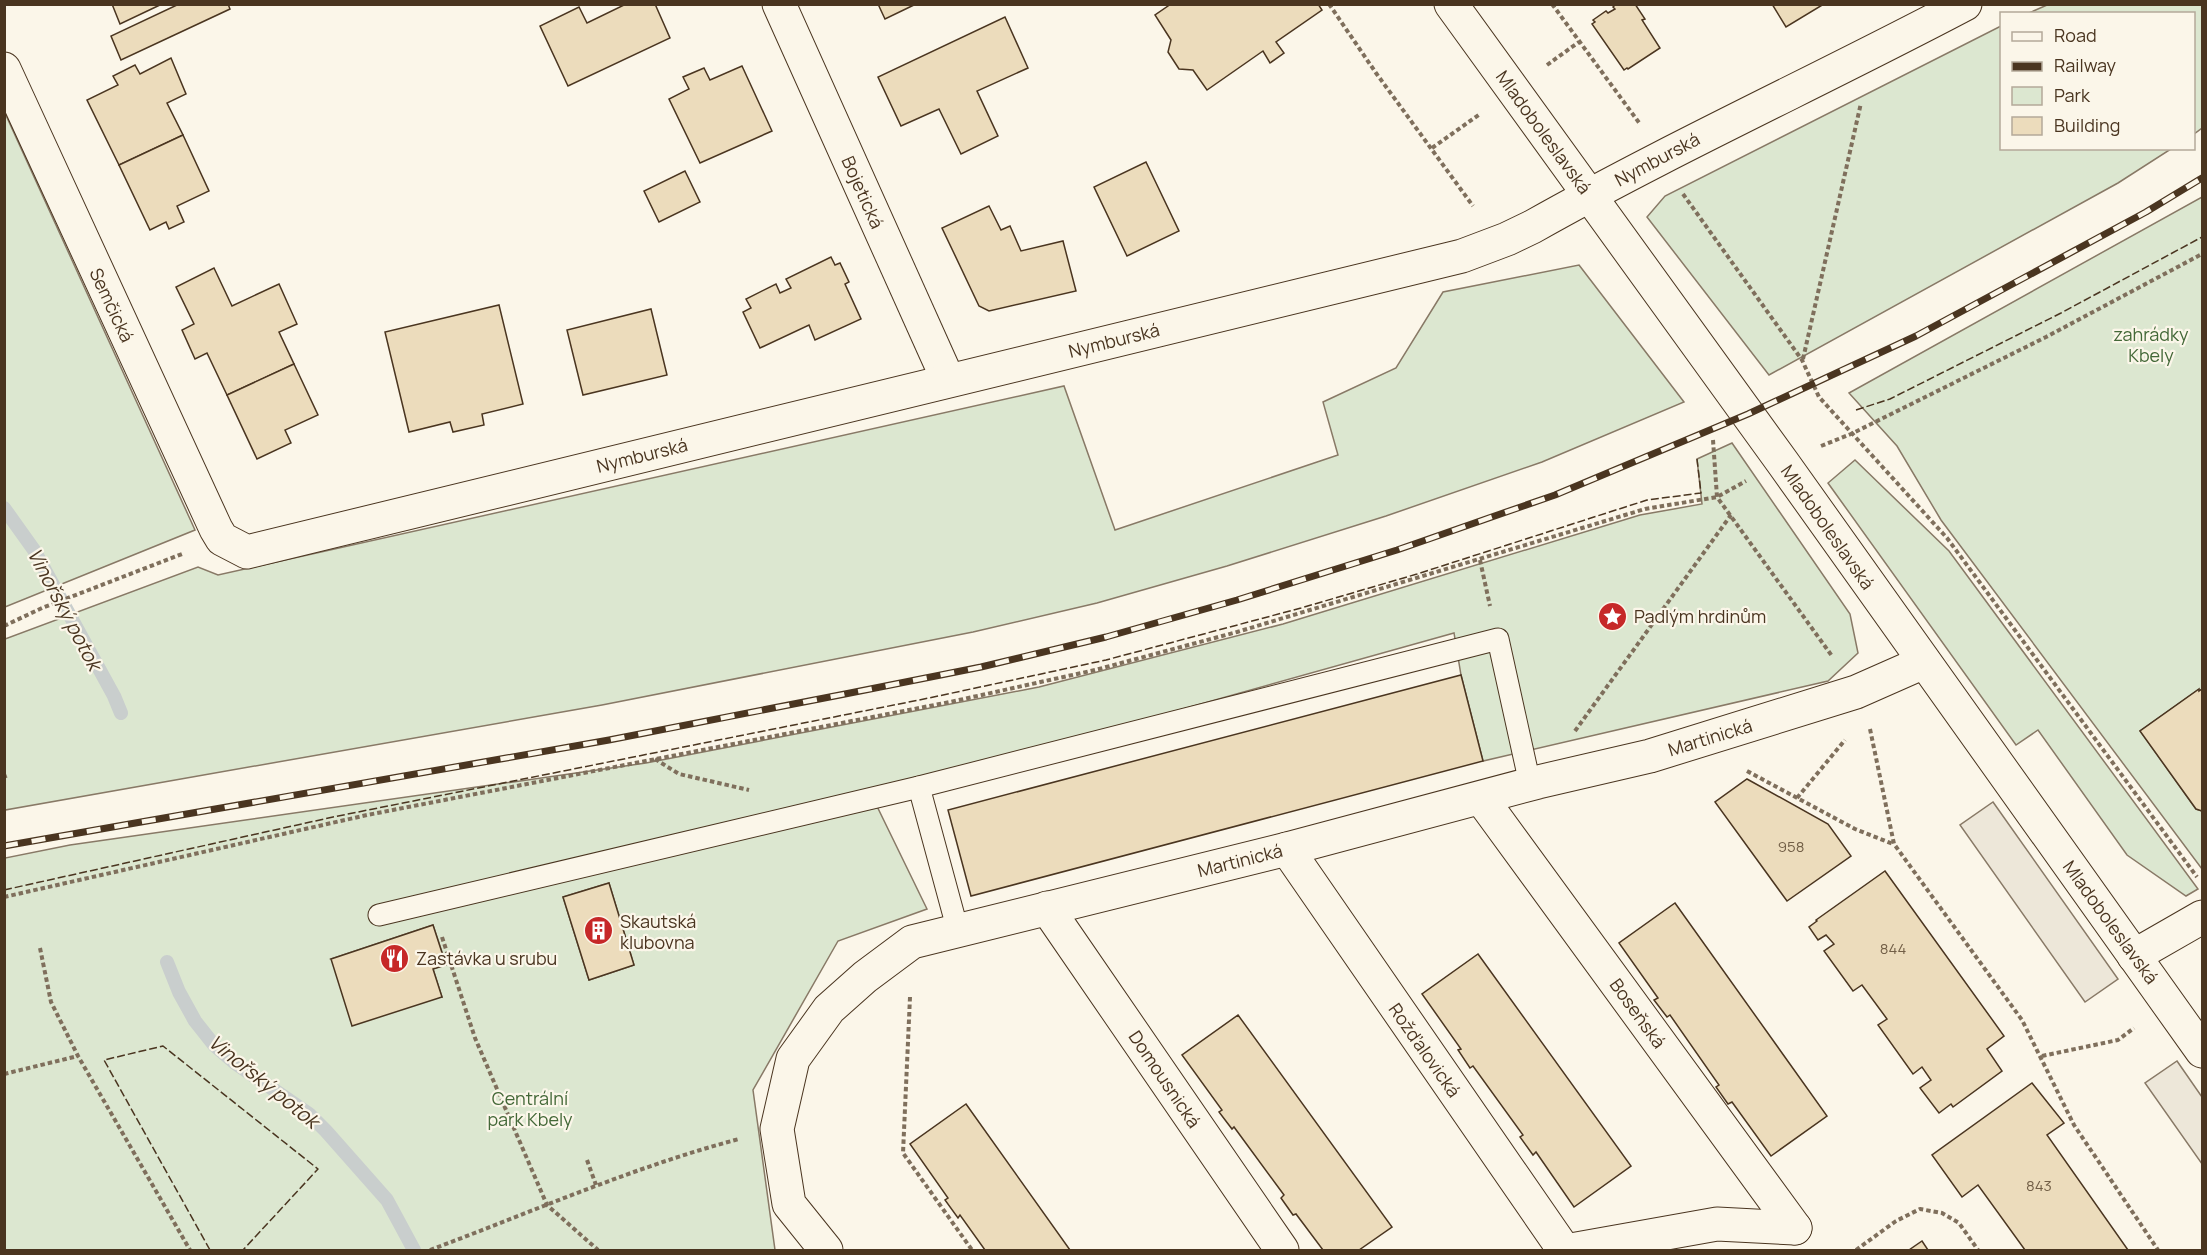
<svg xmlns="http://www.w3.org/2000/svg" width="2207" height="1255" viewBox="0 0 2207 1255" font-family="Manrope,sans-serif">
<style>
.green{fill:#dce7d0;stroke:#887966;stroke-width:1.5;fill-rule:evenodd}
.parking{fill:#ede7d9;stroke:#887966;stroke-width:1.5}
.lines{fill:none;stroke-linecap:round;stroke-linejoin:round}
.stream{stroke:#c9cecd;stroke-width:14}
.building{fill:#ecdcbc;stroke:#4a3520;stroke-width:1.5}
.service-casing{stroke:#4a3520;stroke-width:23}
.minor-casing{stroke:#4a3520;stroke-width:35}
.secondary-casing{stroke:#4a3520;stroke-width:35}
.path{stroke:#7f6f5c;stroke-width:4;stroke-dasharray:4.5 3;stroke-linecap:butt}
.service{stroke:#fbf6e9;stroke-width:21}
.minor{stroke:#fbf6e9;stroke-width:33}
.secondary{stroke:#fbf6e9;stroke-width:33}
.rail-casing{stroke:#4a3520;stroke-width:7}
.rail{stroke:#fbf6e9;stroke-width:4.5;stroke-dasharray:14;stroke-linecap:butt}
.fence{stroke:#4a3520;stroke-width:1.5;stroke-dasharray:8 3;stroke-linecap:butt}
.labels{text-anchor:middle;dominant-baseline:central;stroke-width:4.5;stroke-linejoin:round;paint-order:stroke}
.number-label{font-size:15px;fill:#725f47}
.street-label{font-size:18px;fill:#4a3520;stroke:#fbf6e9}
.park-label{font-size:18px;fill:#436837;stroke:#fbf6e9}
.poi-label{font-size:18px;fill:#4a3520;stroke:#fbf6e9;text-anchor:start}
.water-label{font-size:20px;font-style:italic;fill:#4a3520;stroke:#fbf6e9}
</style>
<rect width="100%" height="100%" fill="#fbf6e9"/>
<g class="green">
<path d="M 2047,5 L 2202,5 L 2202,128 L 2194,134 L 2194,14 L 2029,13 Z"/>
<path d="M 2001,26 L 2002,148 L 2171,149 L 2118,183 L 1769,375 L 1647,217 L 1665,196 Z"/>
<path d="M 4,111 L 195,530 L 5,607 L 4,607 Z"/>
<path d="M 2202,197 L 2202,689 L 2199,691 L 2198,690 L 2140,731 L 2196,809 L 2202,811 L 2202,869 L 1941,520 L 1897,446 L 1849,393 Z"/>
<path d="M 1579,265 L 1684,402 L 1542,462 L 1386,516 L 1227,566 L 1097,603 L 973,632 L 602,705 L 5,810 L 5,639 L 198,567 L 218,575 L 1064,386 L 1115,530 L 1338,455 L 1323,402 L 1396,368 L 1443,292 Z"/>
<path d="M 1732,443 L 1850,614 L 1858,653 L 1828,681 L 1483,761 L 1461,675 L 1454,633 L 872,796 L 927,909 L 838,941 L 753,1090 L 775,1250 L 5,1250 L 5,858 L 70,845 L 646,763 L 1039,687 L 1283,624 L 1640,515 L 1702,504 L 1697,459 ZM 609,883 L 634,965 L 589,980 L 563,897 ZM 433,925 L 446,964 L 433,969 L 442,997 L 331,959 Z"/>
<path d="M 1855,460 L 1949,551 L 2198,889 L 2186,896 L 2127,855 L 2038,730 L 2016,745 L 1828,483 Z"/>
</g>
<g class="parking">
<path d="M 1993,802 L 2118,979 L 2085,1002 L 1960,825 Z"/>
<path d="M 2177,1061 L 2202,1097 L 2202,1164 L 2145,1083 Z"/>
</g>
<g class="lines">
<g class="stream">
<path d="M 4,508 L 34,550 L 114,696 L 121,713"/>
<path d="M 167,962 L 179,992 L 195,1021 L 214,1045 L 235,1063 L 309,1114 L 326,1131 L 387,1200 L 414,1250"/>
</g>
</g>
<g class="building">
<path d="M 112,4 L 162,4 L 120,24 Z"/>
<path d="M 179,4 L 228,4 L 230,9 L 121,60 L 111,36 Z"/>
<path d="M 626,4 L 655,4 L 670,38 L 568,86 L 540,26 L 579,7 L 587,23 Z"/>
<path d="M 878,4 L 916,4 L 885,19 Z"/>
<path d="M 1171,4 L 1318,4 L 1322,10 L 1276,42 L 1284,53 L 1270,63 L 1263,51 L 1207,90 L 1193,70 L 1179,69 L 1168,52 L 1171,40 L 1155,15 Z"/>
<path d="M 1616,4 L 1635,4 L 1645,19 L 1642,20 L 1660,48 L 1628,69 L 1627,68 L 1624,70 L 1592,24 L 1595,22 L 1593,20 L 1606,11 L 1608,13 L 1615,9 L 1613,7 Z"/>
<path d="M 1772,4 L 1824,4 L 1786,27 Z"/>
<path d="M 1005,17 L 1028,68 L 977,91 L 998,136 L 961,154 L 939,109 L 901,126 L 878,77 Z"/>
<path d="M 171,58 L 186,94 L 167,103 L 183,135 L 119,165 L 87,100 L 118,85 L 113,76 L 135,65 L 140,74 Z"/>
<path d="M 742,66 L 772,131 L 700,163 L 669,99 L 689,89 L 683,77 L 704,68 L 710,80 Z"/>
<path d="M 183,135 L 209,191 L 177,206 L 184,222 L 169,229 L 166,222 L 150,230 L 119,165 Z"/>
<path d="M 1146,162 L 1179,231 L 1127,256 L 1094,187 Z"/>
<path d="M 685,171 L 700,202 L 659,222 L 644,191 Z"/>
<path d="M 989,206 L 1001,230 L 1010,226 L 1021,251 L 1063,241 L 1076,291 L 989,311 L 979,306 L 942,228 Z"/>
<path d="M 831,257 L 835,265 L 840,263 L 849,282 L 845,284 L 861,319 L 815,340 L 809,325 L 760,348 L 743,312 L 751,308 L 746,299 L 776,284 L 780,293 L 791,288 L 786,279 Z"/>
<path d="M 214,268 L 232,306 L 279,284 L 297,324 L 279,332 L 294,364 L 227,395 L 207,353 L 195,359 L 182,330 L 194,324 L 176,287 Z"/>
<path d="M 499,305 L 523,404 L 482,414 L 484,425 L 453,432 L 450,422 L 409,432 L 385,332 Z"/>
<path d="M 651,309 L 667,375 L 583,395 L 567,330 Z"/>
<path d="M 294,364 L 318,415 L 285,430 L 291,443 L 257,459 L 227,395 Z"/>
<path d="M 1461,675 L 1483,761 L 971,896 L 948,810 Z"/>
<path d="M 2199,689 L 2199,691 L 2202,689 L 2202,811 L 2196,809 L 2140,731 Z"/>
<path d="M 1747,779 L 1828,824 L 1851,856 L 1787,901 L 1715,802 Z"/>
<path d="M 1885,871 L 2004,1036 L 1987,1049 L 2002,1071 L 1953,1107 L 1951,1104 L 1939,1113 L 1920,1088 L 1931,1080 L 1922,1067 L 1913,1074 L 1878,1025 L 1887,1019 L 1862,985 L 1853,991 L 1824,951 L 1834,944 L 1826,935 L 1818,940 L 1809,927 L 1817,921 L 1816,920 Z"/>
<path d="M 609,883 L 634,965 L 589,980 L 563,897 Z"/>
<path d="M 1675,903 L 1827,1116 L 1771,1156 L 1732,1102 L 1728,1104 L 1716,1087 L 1719,1085 L 1670,1015 L 1667,1017 L 1654,1000 L 1658,998 L 1619,943 Z"/>
<path d="M 433,925 L 446,965 L 433,969 L 442,997 L 352,1026 L 331,959 Z"/>
<path d="M 1478,954 L 1631,1166 L 1574,1207 L 1536,1152 L 1533,1155 L 1520,1137 L 1523,1135 L 1473,1066 L 1470,1068 L 1458,1050 L 1461,1049 L 1422,994 Z"/>
<path d="M 1238,1015 L 1392,1227 L 1359,1250 L 1323,1250 L 1296,1214 L 1293,1215 L 1281,1198 L 1284,1195 L 1234,1127 L 1232,1129 L 1219,1112 L 1222,1110 L 1182,1055 Z"/>
<path d="M 2032,1083 L 2064,1123 L 2047,1135 L 2128,1250 L 2025,1250 L 1978,1185 L 1962,1197 L 1932,1155 Z"/>
<path d="M 966,1104 L 1070,1250 L 985,1250 L 960,1215 L 958,1218 L 945,1200 L 948,1198 L 910,1144 Z"/>
<path d="M 1922,1241 L 1928,1250 L 1909,1250 Z"/>
</g>
<g class="lines">
<defs>
<g id="service">
<path d="M 919,787 L 958,931"/>
<path d="M 379,915 L 919,787 L 1498,639 L 1530,784"/>
</g>
<g id="minor">
<path d="M 779,4 L 948,380"/>
<path d="M 4,69 L 216,529 L 222,539 L 247,552 L 1462,256 L 1507,239 L 1532,227 C 1674,147 1821,80 1965,4"/>
<path d="M 1481,798 L 1795,1228"/>
<path d="M 1287,849 L 1564,1250"/>
<path d="M 1047,908 L 1282,1250"/>
<path d="M 2134,956 L 2202,917"/>
<path d="M 826,1250 L 789,1204 L 777,1129 L 793,1059 L 829,1009 L 865,977 L 912,942 L 1287,849 L 1538,782 L 1650,756 L 1856,692 L 1924,662"/>
<path d="M 1571,1250 L 1717,1224 L 1795,1228"/>
</g>
<path id="secondary" d="M 1451,4 L 1783,463 L 2202,1051"/>
</defs>
<use href="#service" class="service-casing"/>
<use href="#minor" class="minor-casing"/>
<use href="#secondary" class="secondary-casing"/>
<g class="path">
<path d="M 1329,4 L 1376,73 L 1473,206"/>
<path d="M 1552,4 L 1640,124"/>
<path d="M 1547,65 L 1579,42"/>
<path d="M 1432,148 L 1480,114"/>
<path d="M 1683,194 L 1802,360 L 1819,397 L 1947,538 L 2197,877"/>
<path d="M 1803,359 L 1861,103"/>
<path d="M 1713,440 L 1717,497 L 1832,656"/>
<path d="M 1821,446 L 1851,434 L 2046,337 L 2202,254"/>
<path d="M 1480,560 L 1490,606"/>
<path d="M 4,626 L 42,608 L 182,554"/>
<path d="M 1870,729 L 1894,844 L 2022,1020 L 2074,1125 L 2158,1250"/>
<path d="M 1575,731 L 1731,515"/>
<path d="M 655,759 L 679,774 L 749,790"/>
<path d="M 1747,771 L 1855,829 L 1893,844"/>
<path d="M 4,774 L 6,779"/>
<path d="M 1797,798 L 1845,740"/>
<path d="M 4,897 L 367,815 L 950,702 L 1095,670 L 1237,632 L 1645,509 L 1717,497 L 1746,481"/>
<path d="M 442,937 L 475,1038 L 547,1205 L 598,1250"/>
<path d="M 40,948 L 51,1002 L 78,1056 L 190,1250"/>
<path d="M 910,997 L 903,1153 L 972,1250"/>
<path d="M 2042,1056 L 2118,1040 L 2134,1028"/>
<path d="M 4,1074 L 78,1056"/>
<path d="M 587,1160 L 596,1185"/>
<path d="M 430,1250 C 532,1212 633,1167 739,1139"/>
<path d="M 1856,1250 L 1896,1221 L 1920,1209 L 1942,1213 L 1959,1223 L 1978,1250"/>
</g>
<use href="#service" class="service"/>
<use href="#minor" class="minor"/>
<use href="#secondary" class="secondary"/>
<defs>
<path id="rail" d="M 4,846 L 609,740 L 845,694 L 981,667 L 1106,637 L 1237,600 L 1397,550 L 1555,495 L 1748,414 L 1916,336 L 2146,212 L 2202,178"/>
</defs>
<use href="#rail" class="rail-casing"/>
<use href="#rail" class="rail"/>
<g class="fence">
<path d="M 1856,410 L 1890,399 L 2061,313 L 2202,237"/>
<path d="M 4,890 L 333,817 L 929,698 L 1106,660 L 1301,608 L 1417,574 L 1647,500 L 1701,493 L 1697,459"/>
<path d="M 210,1250 L 104,1060 L 163,1046 L 318,1169 L 243,1250"/>
</g>
</g>
<defs>
<symbol id="sight-disc" viewBox="-11 -11 22 22"><circle r="9.5" fill="#c62828" stroke="#fbf6e9"/><path d="M0-6L1.8-2.2L6-1.7L2.9 1.2L3.7 5.4L0 3.3L-3.7 5.4L-2.9 1.2L-6-1.7L-1.8-2.2Z" fill="#fff"/></symbol>
<symbol id="building-disc" viewBox="-11 -11 22 22"><circle r="9.5" fill="#c62828" stroke="#fbf6e9"/><path d="M-4-6H4V6H1V3H-1V6H-4ZM-2.5-4.3h1.7v1.8h-1.7ZM.8-4.3h1.7v1.8H.8ZM-2.5-1h1.7V.8h-1.7ZM.8-1h1.7V.8H.8Z" fill="#fff"/></symbol>
<symbol id="restaurant-disc" viewBox="-11 -11 22 22"><circle r="9.5" fill="#c62828" stroke="#fbf6e9"/><path d="M-5-6h1v4h1v-4h1v4h1v-4h1v5L-1.5 .5V6h-2V.5L-5-1ZM5-6V6H3V1.5H1.5Q1.5-4 5-6Z" fill="#fff"/></symbol>
</defs>
<g fill-rule="evenodd">
<use href="#sight-disc" x="1596" y="600" width="33" height="33"/>
<use href="#building-disc" x="582" y="914" width="33" height="33"/>
<use href="#restaurant-disc" x="378" y="942" width="33" height="33"/>
</g>
<g class="labels">
<g class="number-label">
<text x="1791" y="846">958</text>
<text x="1893" y="948">844</text>
<text x="2039" y="1185">843</text>
</g>
<g class="street-label">
<text transform="translate(1544 132) rotate(54)">Mladoboleslavská</text>
<text transform="translate(1657 159) rotate(-28)">Nymburská</text>
<text transform="translate(863 192) rotate(66)">Bojetická</text>
<text transform="translate(112 305) rotate(65)">Semčická</text>
<text transform="translate(1114 340) rotate(-14)">Nymburská</text>
<text transform="translate(642 455) rotate(-14)">Nymburská</text>
<text transform="translate(1828 527) rotate(55)">Mladoboleslavská</text>
<text transform="translate(1710 737) rotate(-17)">Martinická</text>
<text transform="translate(1240 860) rotate(-14)">Martinická</text>
<text transform="translate(2111 922) rotate(54)">Mladoboleslavská</text>
<text transform="translate(1638 1013) rotate(54)">Boseňská</text>
<text transform="translate(1425 1050) rotate(55)">Rožďalovická</text>
<text transform="translate(1165 1079) rotate(56)">Domousnická</text>
</g>
<g class="park-label">
<text x="2151" y="334">zahrádky<tspan x="2151" dy="21">Kbely</tspan></text>
<text x="530" y="1098">Centrální<tspan x="530" dy="21">park Kbely</tspan></text>
</g>
<g class="poi-label">
<text x="1634" y="616">Padlým hrdinům</text>
<text x="620" y="921">Skautská<tspan x="620" dy="21">klubovna</tspan></text>
<text x="416" y="958">Zastávka u srubu</text>
</g>
<g class="water-label">
<text transform="translate(65 609) rotate(62)">Vinořský potok</text>
<text transform="translate(264 1081) rotate(39)">Vinořský potok</text>
</g>
</g>
<rect width="2207" height="1255" fill="none" stroke="#4a3520" stroke-width="12"/>
<rect x="2000" y="12" width="195" height="138" fill="#fbf6e9" stroke="#b4a999" stroke-width="1.5"/>
<rect x="2012" y="32" width="30" height="9" fill="#fbf6e9" stroke="#b4a999" stroke-width="1.5"/>
<text x="2054" y="42" font-size="18" fill="#4a3520">Road</text>
<rect x="2012" y="62" width="30" height="9" fill="#4a3520" stroke="#b4a999" stroke-width="1.5"/>
<text x="2054" y="72" font-size="18" fill="#4a3520">Railway</text>
<rect x="2012" y="87" width="30" height="18" fill="#dce7d0" stroke="#b4a999" stroke-width="1.5"/>
<text x="2054" y="102" font-size="18" fill="#4a3520">Park</text>
<rect x="2012" y="117" width="30" height="18" fill="#ecdcbc" stroke="#b4a999" stroke-width="1.5"/>
<text x="2054" y="132" font-size="18" fill="#4a3520">Building</text>
</svg>
